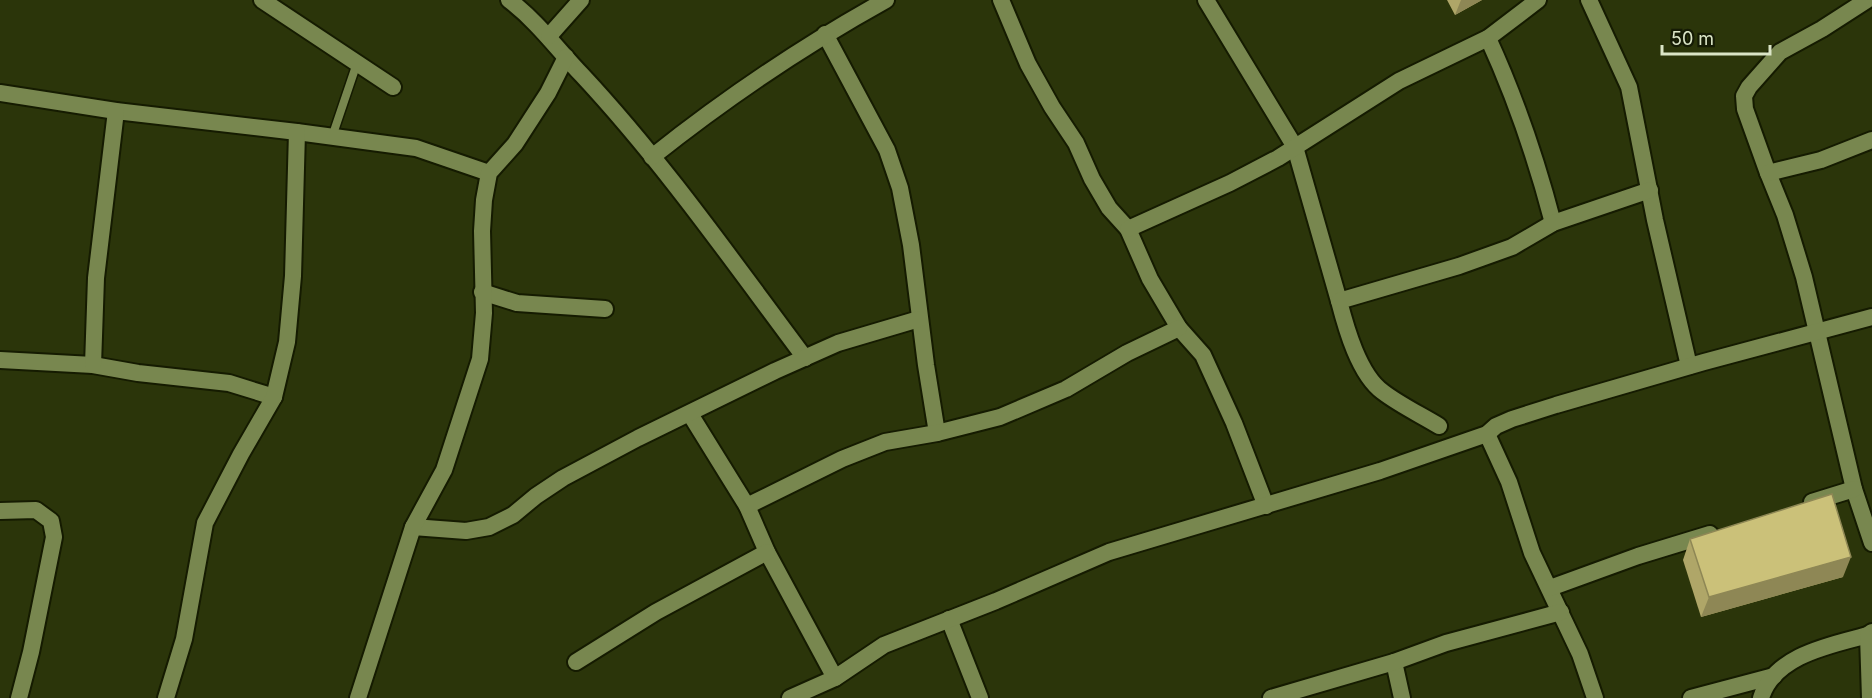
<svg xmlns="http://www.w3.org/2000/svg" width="1872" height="698" viewBox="0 0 1872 698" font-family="Inter,sans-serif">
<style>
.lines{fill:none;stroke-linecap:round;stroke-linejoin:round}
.service-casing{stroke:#151b01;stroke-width:11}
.minor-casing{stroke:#151b01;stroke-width:20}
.service{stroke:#78874f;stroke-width:8}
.minor{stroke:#78874f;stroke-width:16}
.wall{fill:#afa668}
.shaded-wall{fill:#8e8755}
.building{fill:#cbc179;stroke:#8e8755;stroke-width:1.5}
</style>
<rect width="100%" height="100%" fill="#2b350a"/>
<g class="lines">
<defs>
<path id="service" d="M 332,137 L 357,63"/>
<g id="minor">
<path d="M 262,0 L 393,87"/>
<path d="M 509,0 C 538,22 557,49 582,75 C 664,163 733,262 805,358"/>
<path d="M 1001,0 L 1028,64 L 1052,107 L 1076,143 L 1092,179 L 1109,208 L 1128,229 L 1150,279 L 1179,328 L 1203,355 L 1234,423 L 1266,506"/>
<path d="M 1206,0 L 1295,147 L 1339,301"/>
<path d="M 1589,0 L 1629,87 L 1655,220 L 1689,366"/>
<path d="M 1867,0 L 1822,29 L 1780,52 L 1749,87 L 1744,96 L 1745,109 L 1768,173 L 1785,215 L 1804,277 L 1854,489 L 1872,543"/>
<path d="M 825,34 L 887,150 L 900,188 L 911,245 L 926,365 L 937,433"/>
<path d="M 549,36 L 581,0"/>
<path d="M 1488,38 C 1516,99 1536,158 1553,223"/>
<path d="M 0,93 L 116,111 L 297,132 L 416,148 L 489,173"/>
<path d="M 652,157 C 726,98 803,46 886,0"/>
<path d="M 1768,173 L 1821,160 L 1872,140"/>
<path d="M 1128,229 L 1230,183 L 1278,158 L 1399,81 L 1488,38 L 1538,0"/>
<path d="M 482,292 L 517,303 L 605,309"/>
<path d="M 0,360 L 93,365 L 138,373 L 229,383 L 274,397"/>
<path d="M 93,365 L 96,278 L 116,111"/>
<path d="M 690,414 L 747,506 L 767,552 L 835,678"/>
<path d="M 1439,426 C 1421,415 1400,405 1383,392 C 1359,375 1346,328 1339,301 L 1459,266 L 1512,247 L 1553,223 L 1650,190"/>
<path d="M 1487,434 L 1509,482 L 1532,553 L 1580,654 L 1595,698"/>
<path d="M 1812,502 L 1854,489"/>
<path d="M 747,506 L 842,459 L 885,442 L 937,433 L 1000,417 L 1066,389 L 1127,353 L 1179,328"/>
<path d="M 0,511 L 36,510 L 51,521 L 54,537 L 31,652 L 19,698"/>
<path d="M 413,527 L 466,531 L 489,527 L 513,515 L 536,496 L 563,478 L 638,438 L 775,371 L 838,343 L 919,319"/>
<path d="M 1550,588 L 1638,556 L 1710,534"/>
<path d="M 949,619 L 980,698"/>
<path d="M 576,662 L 656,612 L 767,552"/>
<path d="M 1394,662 L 1402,698"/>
<path d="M 166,698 L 184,639 L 205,523 L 241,454 L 274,397 L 287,342 L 293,276 L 297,132"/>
<path d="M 358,698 L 413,527 L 444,470 L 480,359 L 484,313 L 482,231 L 484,200 L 489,173 L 515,144 L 548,93 L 566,57"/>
<path d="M 790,698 L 835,678 L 884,645 L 996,601 L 1109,552 L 1380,471 L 1487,434 L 1496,426 L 1512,419 L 1556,405 L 1704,362 L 1872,317"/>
<path d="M 1271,698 L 1394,662 L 1446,643 L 1561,612"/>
<path d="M 1691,698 L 1774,676"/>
<path d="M 1761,698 C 1774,655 1831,645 1868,635"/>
<path d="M 1870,698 L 1868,635 L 1872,632"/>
</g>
</defs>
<use href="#service" class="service-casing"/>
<use href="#minor" class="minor-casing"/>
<use href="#service" class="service"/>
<use href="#minor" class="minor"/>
</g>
<g class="wall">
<path d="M 1447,0 L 1482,0 L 1455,15 Z"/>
<path d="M 1690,539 L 1843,577 L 1701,617 L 1683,560 Z"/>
</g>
<g class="shaded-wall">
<path d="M 1461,0 L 1482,0 L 1455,15 Z"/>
<path d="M 1851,557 L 1843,577 L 1701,617 L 1709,597 Z"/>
</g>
<path class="building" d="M 1832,494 L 1851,557 L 1709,597 L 1690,539 Z"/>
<path d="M1662 45v9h108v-9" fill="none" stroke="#dbe5c7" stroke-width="3"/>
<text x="1671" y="45" font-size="18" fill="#dbe5c7" stroke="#151b05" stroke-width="4.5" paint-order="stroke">50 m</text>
</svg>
